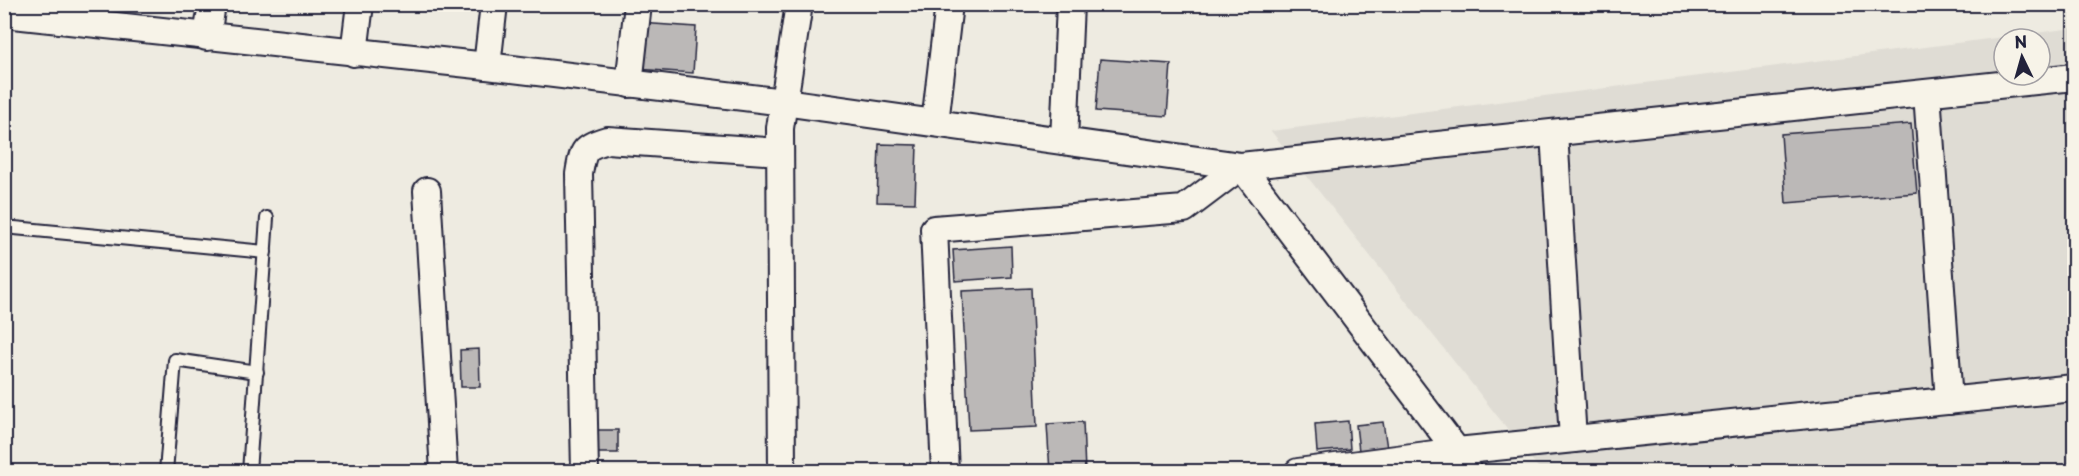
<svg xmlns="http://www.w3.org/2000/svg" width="2079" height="476" viewBox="0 0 2079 476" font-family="'Playpen Sans',sans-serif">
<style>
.built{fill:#dfdcd4;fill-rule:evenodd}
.building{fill:#bbb8b7;stroke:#22223b;stroke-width:1.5}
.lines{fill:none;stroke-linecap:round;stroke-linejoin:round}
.service-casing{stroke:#22223b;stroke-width:16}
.minor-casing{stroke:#22223b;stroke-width:30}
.service{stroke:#f7f3e8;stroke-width:12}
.minor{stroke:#f7f3e8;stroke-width:26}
</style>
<rect width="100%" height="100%" fill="#eeebe1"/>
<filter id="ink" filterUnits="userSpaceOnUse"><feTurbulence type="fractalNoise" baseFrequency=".0167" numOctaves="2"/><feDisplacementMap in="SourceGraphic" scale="12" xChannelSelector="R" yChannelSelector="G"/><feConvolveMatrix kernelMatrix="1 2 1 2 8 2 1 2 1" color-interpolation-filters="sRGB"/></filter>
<g filter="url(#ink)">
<path class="built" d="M 2074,28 L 2074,471 L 1541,471 L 1271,131 ZM 2004,39 L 2040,39 L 2040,75 L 2004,75 Z"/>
<g class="building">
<path d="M 640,23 L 696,27 L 693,73 L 637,69 Z"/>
<path d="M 1100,59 L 1171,64 L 1167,116 L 1096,111 Z"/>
<path d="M 1911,124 L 1917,193 L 1786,203 L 1781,134 Z"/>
<path d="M 879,144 L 917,145 L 915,203 L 877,202 Z"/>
<path d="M 1011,246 L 1012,277 L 955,281 L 953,250 Z"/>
<path d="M 1031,288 L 1037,427 L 969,430 L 962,291 Z"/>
<path d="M 479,349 L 480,387 L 461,387 L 460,350 Z"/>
<path d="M 1348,421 L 1350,449 L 1317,452 L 1315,424 Z"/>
<path d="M 1083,422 L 1085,472 L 1050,472 L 1047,424 Z"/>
<path d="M 1383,422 L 1387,448 L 1359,451 L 1356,425 Z"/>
<path d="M 597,430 L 618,430 L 618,453 L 596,453 Z"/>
</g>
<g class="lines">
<defs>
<g id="service">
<path d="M 4,227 L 265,252"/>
<path d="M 166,472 L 175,360 L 257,372"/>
<path d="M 249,472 L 267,218"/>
</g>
<g id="minor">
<path d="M 4,14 L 487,66 L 784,102 L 1241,166 L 2074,77"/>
<path d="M 207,37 L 212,4"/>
<path d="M 354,53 L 360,4"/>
<path d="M 487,66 L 494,4"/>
<path d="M 629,84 L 638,4"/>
<path d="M 1927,93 L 1949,401"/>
<path d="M 935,123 L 949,4"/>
<path d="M 1554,133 L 1573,439"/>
<path d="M 1064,141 L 1070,4"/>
<path d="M 427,191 L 444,472"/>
<path d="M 585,472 L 579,174 C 583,149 584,147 607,140 L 780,152"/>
<path d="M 782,472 L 780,128 L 799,4"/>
<path d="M 945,472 L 934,229 L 1184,209 L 1241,166 L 1457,451 L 1468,472"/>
<path d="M 1298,472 L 1457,451 L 2074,388"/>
</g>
</defs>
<use href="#service" class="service-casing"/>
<use href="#minor" class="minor-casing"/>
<use href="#service" class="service"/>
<use href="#minor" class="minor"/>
</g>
</g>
<rect width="2079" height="476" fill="none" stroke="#f7f3e8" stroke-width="24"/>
<rect x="12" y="12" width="2055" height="452" fill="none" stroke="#22223b" stroke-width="2" filter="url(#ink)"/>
<g transform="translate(2022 57) rotate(355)"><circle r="28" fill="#f7f3e8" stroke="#a29fa3" stroke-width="1.5"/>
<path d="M0-4.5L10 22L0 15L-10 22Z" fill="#22223b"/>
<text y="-9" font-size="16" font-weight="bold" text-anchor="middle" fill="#22223b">N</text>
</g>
</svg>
